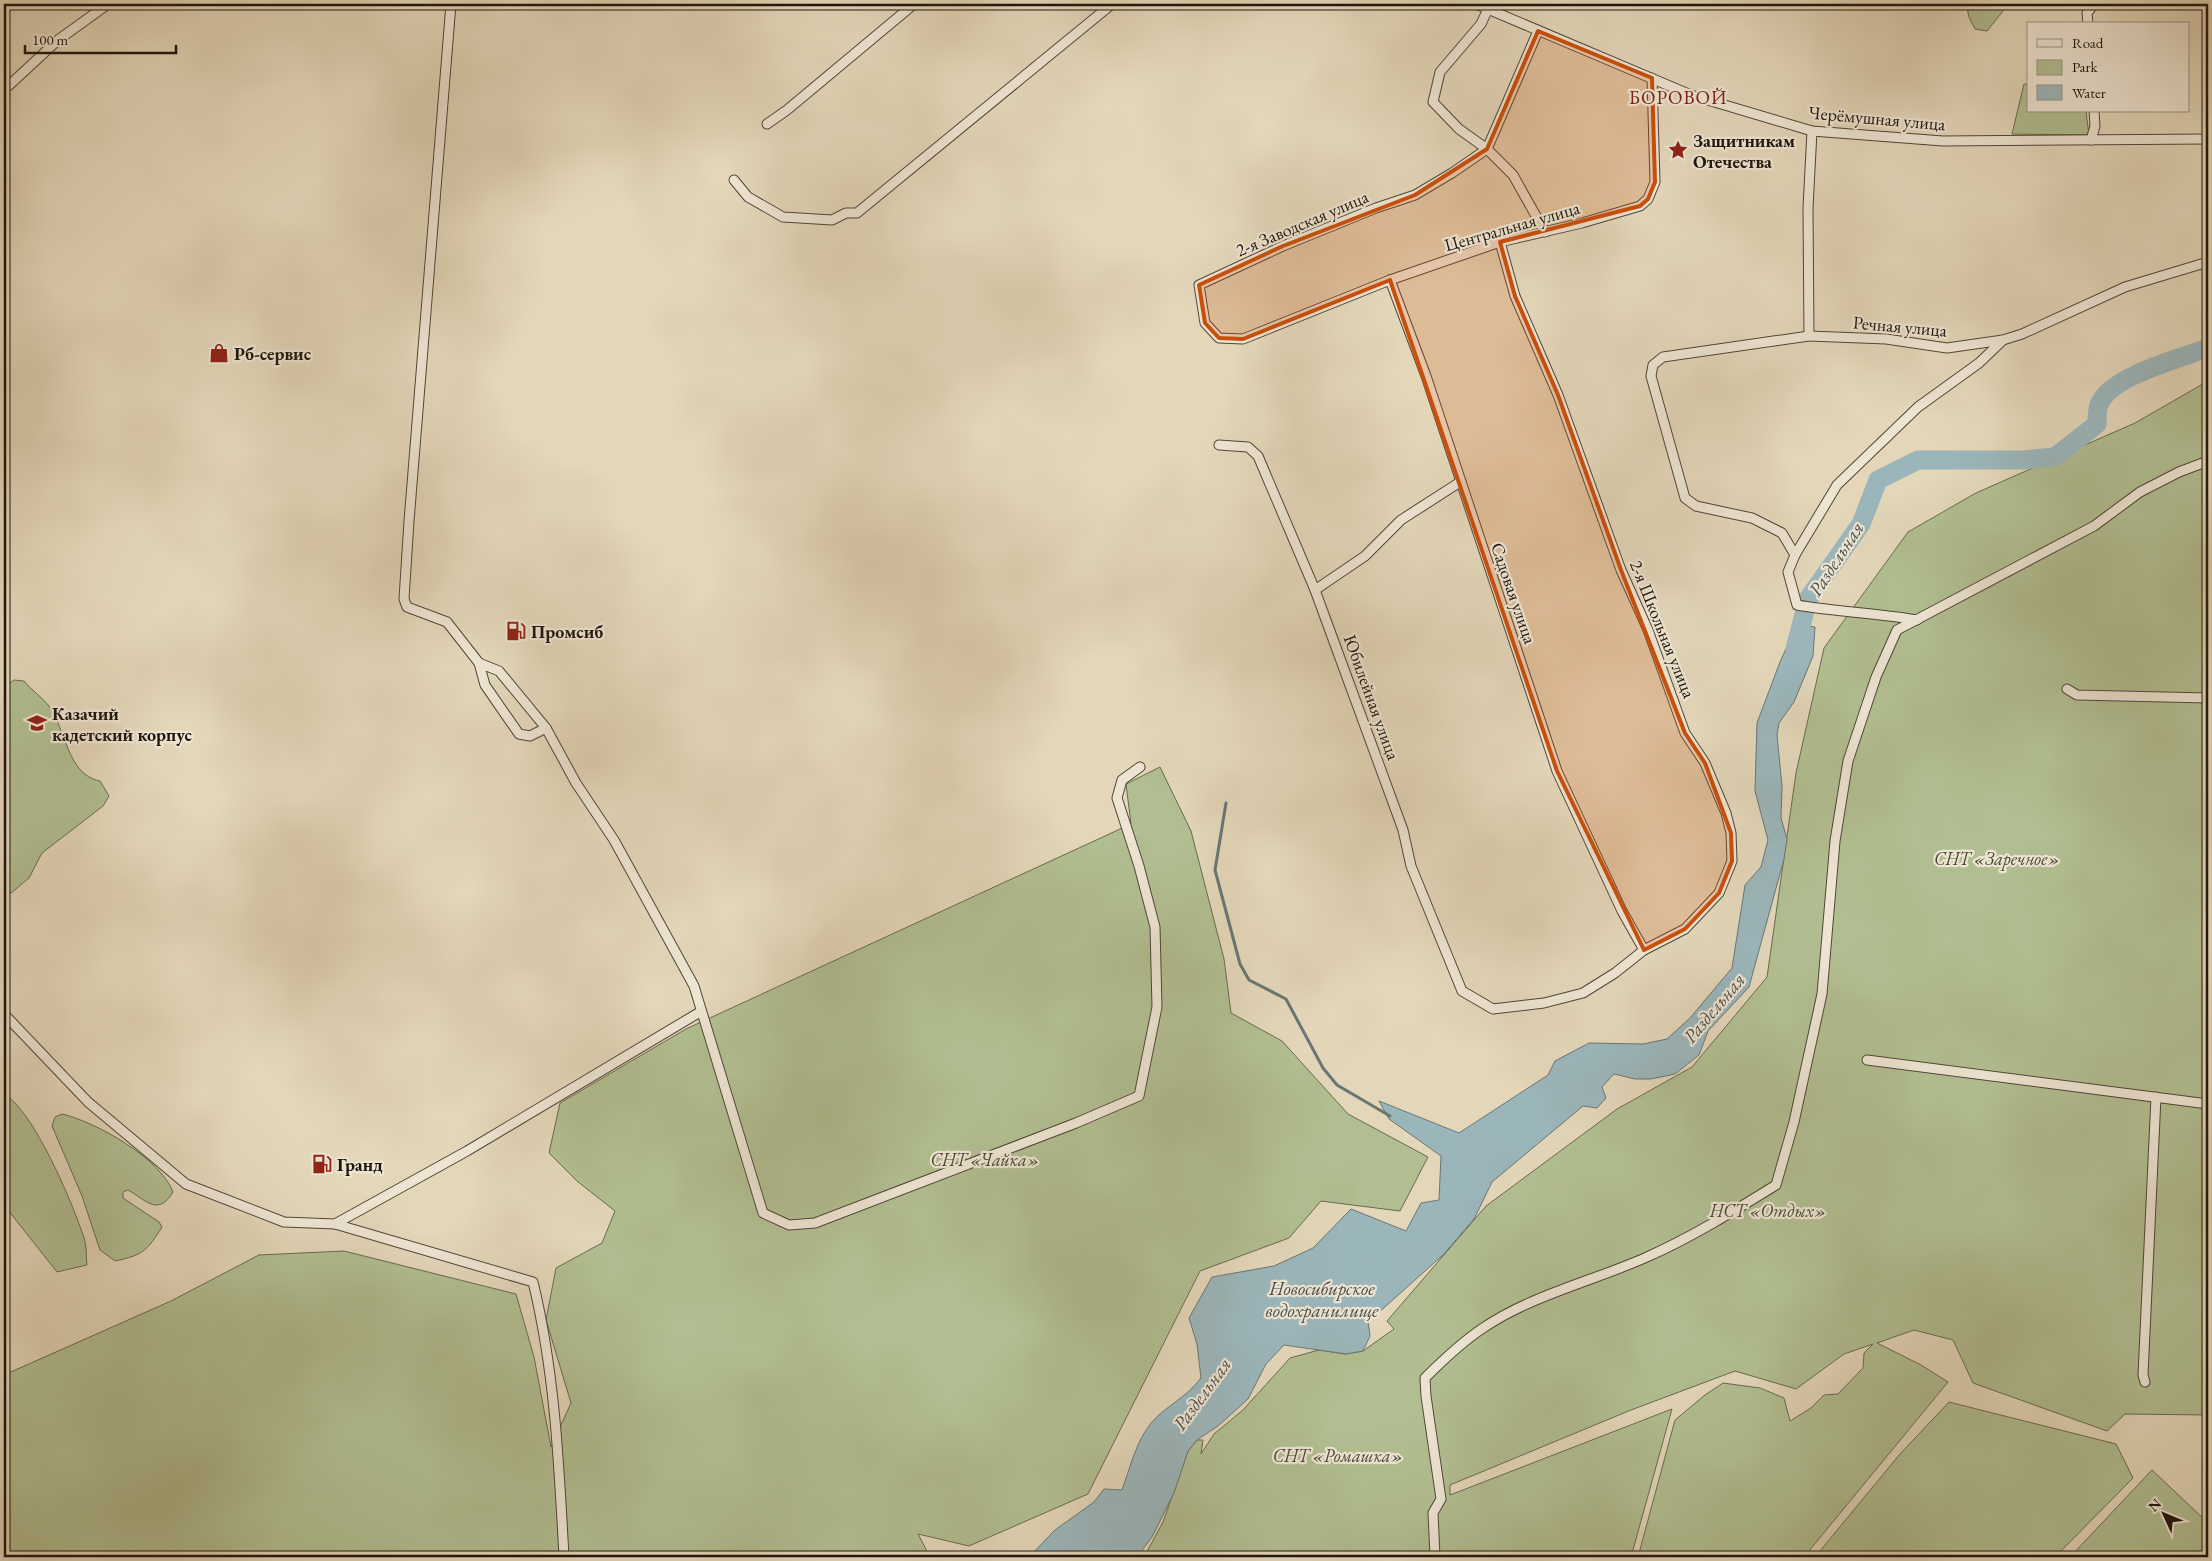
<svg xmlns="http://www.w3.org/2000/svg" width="2212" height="1561" viewBox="0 0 2212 1561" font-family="'EB Garamond',serif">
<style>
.green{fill:#b1be91;stroke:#686a4f}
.water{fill:#9bb6bb;stroke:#697675}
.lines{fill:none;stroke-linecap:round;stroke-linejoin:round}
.stream{stroke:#697675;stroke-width:3}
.river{stroke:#9bb6bb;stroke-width:19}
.street-casing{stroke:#4f4638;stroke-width:11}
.street{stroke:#ede4d2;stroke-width:9}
.marked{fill:#ca4f0c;fill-opacity:0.2;stroke:#ca4f0c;stroke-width:4;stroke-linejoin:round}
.labels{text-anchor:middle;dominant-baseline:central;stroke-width:4.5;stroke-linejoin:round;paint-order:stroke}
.street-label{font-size:18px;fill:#1e160d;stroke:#ede4d2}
.poi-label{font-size:18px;font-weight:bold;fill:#1e160d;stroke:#ede4d2;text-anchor:start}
.park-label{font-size:18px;font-style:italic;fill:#4a4835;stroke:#ede4d2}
.neighbourhood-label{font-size:19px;letter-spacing:1px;fill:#7a1f14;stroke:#ede4d2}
.water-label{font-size:19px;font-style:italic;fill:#4a4e4a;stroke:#ede4d2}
</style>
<rect width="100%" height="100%" fill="#e3d6b9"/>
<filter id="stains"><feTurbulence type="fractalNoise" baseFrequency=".004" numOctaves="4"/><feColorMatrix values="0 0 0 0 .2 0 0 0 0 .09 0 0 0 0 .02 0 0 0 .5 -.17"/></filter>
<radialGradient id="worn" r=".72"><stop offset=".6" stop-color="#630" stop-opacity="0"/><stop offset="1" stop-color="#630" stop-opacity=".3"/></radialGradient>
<g class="green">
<path d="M 1966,4 L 2003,4 L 2003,11 L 1987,31 L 1975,29 L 1969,17 Z"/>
<path d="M 2024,84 L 2028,84 L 2028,111 L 2086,111 L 2089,135 L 2012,134 Z"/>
<path d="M 2208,381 L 2208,1415 L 2125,1414 L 2107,1431 L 1973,1383 L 1953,1340 L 1914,1330 L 1877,1343 L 1921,1365 L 1948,1382 L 1804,1557 L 1638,1557 L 1675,1420 L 1705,1395 L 1723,1383 L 1760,1388 L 1784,1398 L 1790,1421 L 1811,1408 L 1824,1395 L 1838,1394 L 1863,1368 L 1864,1353 L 1873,1344 L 1844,1354 L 1796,1389 L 1735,1371 L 1631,1410 L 1450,1485 L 1450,1495 L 1672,1409 L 1631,1557 L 1144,1557 L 1163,1522 L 1188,1451 L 1197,1440 L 1203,1440 L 1201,1454 L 1214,1434 L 1243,1410 L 1290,1358 L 1319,1350 L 1346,1354 L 1363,1351 L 1394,1329 L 1387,1321 L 1486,1206 L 1617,1109 L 1692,1067 L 1767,977 L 1796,773 L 1824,648 L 1908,532 L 1976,493 L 2135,423 Z"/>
<path d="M 14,680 L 24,681 C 31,690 42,697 49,706 C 66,729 67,775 100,781 L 109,796 L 103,806 L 42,853 L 29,878 L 4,899 L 4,687 Z"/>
<path d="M 1160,767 L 1191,831 L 1224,959 L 1231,1013 L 1282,1041 L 1348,1114 L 1428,1157 L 1400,1211 L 1321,1201 L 1289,1238 L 1200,1271 L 1088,1494 L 969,1546 L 918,1534 L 930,1557 L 4,1557 L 4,1375 L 171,1301 L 259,1255 L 344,1251 L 516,1294 L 534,1357 L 551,1447 L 571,1403 L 546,1320 L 556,1268 L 602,1243 L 615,1211 L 577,1181 L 549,1153 L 560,1103 L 686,1029 L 1131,824 L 1126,784 Z"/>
<path d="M 4,1094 C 34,1111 73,1204 84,1238 C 87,1247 86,1257 87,1265 L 57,1272 L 4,1205 Z"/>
<path d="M 62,1114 C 96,1122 160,1158 173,1192 C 158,1217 146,1200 128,1190 L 123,1192 L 123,1198 L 159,1222 L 162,1227 C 147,1251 143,1255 115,1261 L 100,1250 L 82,1196 L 52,1126 L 55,1117 Z"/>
<path d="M 1949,1402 L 2116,1444 L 2133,1478 L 2055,1557 L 1815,1557 L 1900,1454 Z"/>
<path d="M 2152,1470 L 2208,1523 L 2208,1557 L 2070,1557 Z"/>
</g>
<path class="water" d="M 1802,625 L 1815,627 L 1813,656 L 1794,702 L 1779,723 L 1777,735 L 1782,786 L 1781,818 L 1787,839 L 1784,859 L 1749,987 L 1708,1031 L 1699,1055 L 1675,1074 L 1651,1079 L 1635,1079 L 1614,1074 L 1602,1087 L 1606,1098 L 1597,1108 L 1583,1106 L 1492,1182 L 1474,1219 L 1443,1255 L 1368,1322 L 1370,1336 L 1363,1351 L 1346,1354 L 1284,1345 L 1266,1364 L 1248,1399 L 1218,1426 L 1197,1440 L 1188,1451 L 1174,1493 L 1152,1537 L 1137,1557 L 1029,1557 L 1055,1530 L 1094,1502 L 1104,1489 L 1122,1490 C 1130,1468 1136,1441 1152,1422 C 1167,1405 1186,1398 1201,1378 L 1197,1344 L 1189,1318 L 1212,1277 L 1274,1266 L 1313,1248 L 1351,1209 L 1406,1231 L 1421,1203 L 1439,1200 L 1441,1156 L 1389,1119 L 1379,1101 L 1459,1133 L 1548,1075 L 1555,1061 L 1589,1043 L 1643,1044 L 1667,1039 L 1690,1018 L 1732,968 L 1745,885 L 1761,867 L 1768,840 L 1755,791 L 1757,723 L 1780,662 L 1791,638 Z"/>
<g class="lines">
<path class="stream" d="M 1226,803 L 1215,870 L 1240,964 L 1249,980 L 1286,999 L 1323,1068 L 1337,1085 L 1390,1116"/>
<path class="river" d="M 1795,649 L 1808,599 L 1861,524 L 1878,480 L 1918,460 L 2023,460 L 2055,457 L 2097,424 C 2097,418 2097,410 2099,405 C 2109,376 2182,358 2208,348"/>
<defs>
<g id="street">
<path d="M 451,4 L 409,521 L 404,599 L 407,607 L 447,622 L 479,663 L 485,685 L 519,734 L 530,736 L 546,728 L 576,783 L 614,840 L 694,986 L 763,1213 L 789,1225 L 815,1223 L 1076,1123 L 1139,1096 L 1157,1007 L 1155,927 L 1139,866 L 1117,798 L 1122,780 L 1140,767"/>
<path d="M 1476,4 L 1691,95 L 1812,131 L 1943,141 L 2208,139"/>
<path d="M 1488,9 L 1481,24 L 1440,72 L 1433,102 L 1459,129 L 1487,149 L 1452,173 L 1415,195 L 1376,208 L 1283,246 L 1199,285 L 1205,323 L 1219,338 L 1243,339 L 1390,280 L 1500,242 L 1582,223 L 1640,206 L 1648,199 L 1655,182 L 1652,78"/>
<path d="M 2088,24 L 2087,13 L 2094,4"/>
<path d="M 1538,31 L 1487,149 L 1513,175 L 1545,232"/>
<path d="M 4,90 L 58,40 L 108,4"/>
<path d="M 767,124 L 787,110 L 914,4"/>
<path d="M 1812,131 L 1808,208 L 1809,336 L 1886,339 L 1947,348 L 2003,340 L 2022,334 L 2125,287 L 2208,262"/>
<path d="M 2091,140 L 2095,126 L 2094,111"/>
<path d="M 734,180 L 748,197 L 783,217 L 832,220 L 846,213 L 857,213 L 1112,4"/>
<path d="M 1390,280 L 1426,376 L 1557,771 L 1622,911 L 1644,950 L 1685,929 L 1719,893 L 1732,861 L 1731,833 L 1726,813 L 1705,763 L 1685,733 L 1648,630 L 1621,570 L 1558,395 L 1515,296 L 1500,242"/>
<path d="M 1809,336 L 1663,357 L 1653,365 L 1651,376 L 1685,498 L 1696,506 L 1752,518 L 1782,533 L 1795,555 L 1788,572 L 1797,605 C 1837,612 1877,613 1917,620"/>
<path d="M 1219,445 L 1248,447 L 1258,456 L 1315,590 L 1403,830 L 1411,866 L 1462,991 L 1493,1009 L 1544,1003 L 1583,993 L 1615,973 L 1644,950"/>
<path d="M 1795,555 L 1837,485 L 1918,407 L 1979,363 L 2003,340"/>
<path d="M 1315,590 L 1365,556 L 1401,520 L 1460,482"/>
<path d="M 479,663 L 499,671 L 546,728"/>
<path d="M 2067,689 L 2077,695 L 2208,698"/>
<path d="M 4,1014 L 88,1102 L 186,1184 L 284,1222 L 335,1224 L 533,1282 C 555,1372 559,1465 564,1557"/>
<path d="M 1867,1060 L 2208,1104"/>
<path d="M 335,1224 L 467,1151 L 700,1012"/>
<path d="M 2145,1382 L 2143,1375 L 2156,1097"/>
<path d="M 1435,1557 L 1433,1513 L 1441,1499 L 1426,1396 L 1425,1378 C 1443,1360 1462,1342 1483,1328 C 1532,1295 1593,1281 1647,1257 C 1692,1237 1734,1211 1776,1185 L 1794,1122 L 1822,994 L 1835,841 L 1848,761 L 1876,677 L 1897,630 L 2094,526 L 2140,492 L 2179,472 L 2208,461"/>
</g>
</defs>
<use href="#street" class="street-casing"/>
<use href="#street" class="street"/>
</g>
<path class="marked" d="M 1538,31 L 1652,78 L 1655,182 L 1648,199 L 1640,206 L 1500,242 L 1515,296 L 1558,395 L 1621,570 L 1685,733 L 1705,763 L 1731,833 L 1732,861 L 1719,893 L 1685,929 L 1644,950 L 1557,771 L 1390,280 L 1243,339 L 1219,338 L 1205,323 L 1199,285 L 1283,246 L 1415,195 L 1487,149 Z"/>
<defs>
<symbol id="sight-bare" viewBox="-9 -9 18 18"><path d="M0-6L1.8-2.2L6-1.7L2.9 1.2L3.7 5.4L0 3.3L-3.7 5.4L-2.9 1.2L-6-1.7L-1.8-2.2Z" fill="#8f2418" stroke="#ede4d2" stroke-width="2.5" paint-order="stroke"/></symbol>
<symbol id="shop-bare" viewBox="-9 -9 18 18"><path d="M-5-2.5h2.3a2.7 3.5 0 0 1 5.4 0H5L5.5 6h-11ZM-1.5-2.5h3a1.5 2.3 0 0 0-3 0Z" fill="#8f2418" stroke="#ede4d2" stroke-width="2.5" paint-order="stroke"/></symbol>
<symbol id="fuel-bare" viewBox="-9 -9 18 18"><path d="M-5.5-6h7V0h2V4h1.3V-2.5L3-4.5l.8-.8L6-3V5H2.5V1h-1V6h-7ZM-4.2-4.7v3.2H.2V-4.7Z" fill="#8f2418" stroke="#ede4d2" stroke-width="2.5" paint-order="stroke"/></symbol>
<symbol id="university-bare" viewBox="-9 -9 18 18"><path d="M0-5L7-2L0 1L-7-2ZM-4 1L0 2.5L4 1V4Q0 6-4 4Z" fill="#8f2418" stroke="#ede4d2" stroke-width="2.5" paint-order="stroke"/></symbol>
</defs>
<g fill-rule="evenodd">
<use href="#sight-bare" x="1664" y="136" width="28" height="28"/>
<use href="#shop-bare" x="205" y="339" width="28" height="28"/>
<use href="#fuel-bare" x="502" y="617" width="28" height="28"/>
<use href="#university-bare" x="23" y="709" width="28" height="28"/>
<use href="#fuel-bare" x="308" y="1150" width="28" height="28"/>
</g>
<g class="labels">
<g class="street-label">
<text transform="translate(1877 118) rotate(5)">Черёмушная улица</text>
<text transform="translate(1302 223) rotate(-23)">2-я Заводская улица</text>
<text transform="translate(1512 226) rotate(-16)">Центральная улица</text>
<text transform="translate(1900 326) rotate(5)">Речная улица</text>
<text transform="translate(1514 593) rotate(71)">Садовая улица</text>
<text transform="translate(1663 629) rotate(68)">2-я Школьная улица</text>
<text transform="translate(1372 697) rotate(70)">Юбилейная улица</text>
</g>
<g class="poi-label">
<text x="1693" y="140">Защитникам<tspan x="1693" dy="21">Отечества</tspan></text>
<text x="234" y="353">Рб-сервис</text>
<text x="531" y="631">Промсиб</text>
<text x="52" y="713">Казачий<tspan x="52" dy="21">кадетский корпус</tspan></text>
<text x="337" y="1164">Гранд</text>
</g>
<g class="park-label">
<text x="1997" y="858">СНТ «Заречное»</text>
<text x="985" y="1159">СНТ «Чайка»</text>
<text x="1768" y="1210">НСТ «Отдых»</text>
<text x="1338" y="1455">СНТ «Ромашка»</text>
</g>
<g class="neighbourhood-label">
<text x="1678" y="97">БОРОВОЙ</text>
</g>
<g class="water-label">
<text transform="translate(1836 559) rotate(-57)">Раздельная</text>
<text transform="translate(1714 1008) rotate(-50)">Раздельная</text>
<text x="1322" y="1288">Новосибирское<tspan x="1322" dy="22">водохранилище</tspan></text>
<text transform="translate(1202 1394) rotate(-54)">Раздельная</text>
</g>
</g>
<rect width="2212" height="1561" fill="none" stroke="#e3d6b9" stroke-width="20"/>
<rect x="5" y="5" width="2202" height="1551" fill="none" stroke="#1e160d" stroke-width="2.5"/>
<rect x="10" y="10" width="2192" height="1541" fill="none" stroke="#1e160d"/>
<rect x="2027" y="22" width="162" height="90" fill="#ede4d2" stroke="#9a9283"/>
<rect x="2037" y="39" width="25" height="8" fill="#ede4d2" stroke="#9a9283"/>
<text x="2072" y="48" font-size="15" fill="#1e160d">Road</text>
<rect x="2037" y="60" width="25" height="15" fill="#b1be91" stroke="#9a9283"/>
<text x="2072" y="72" font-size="15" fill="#1e160d">Park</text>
<rect x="2037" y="85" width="25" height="15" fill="#9bb6bb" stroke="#9a9283"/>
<text x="2072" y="98" font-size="15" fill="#1e160d">Water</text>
<g transform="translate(2164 1514) rotate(314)" stroke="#ede4d2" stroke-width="4" paint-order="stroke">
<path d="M0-4L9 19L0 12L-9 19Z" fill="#1e160d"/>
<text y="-8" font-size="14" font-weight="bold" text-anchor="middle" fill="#1e160d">N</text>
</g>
<path d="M25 45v8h151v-8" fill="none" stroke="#1e160d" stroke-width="2.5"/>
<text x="32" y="45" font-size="15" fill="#1e160d" stroke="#ede4d2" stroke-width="4" paint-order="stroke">100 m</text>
<rect width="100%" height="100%" filter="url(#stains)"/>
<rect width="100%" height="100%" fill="url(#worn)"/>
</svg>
